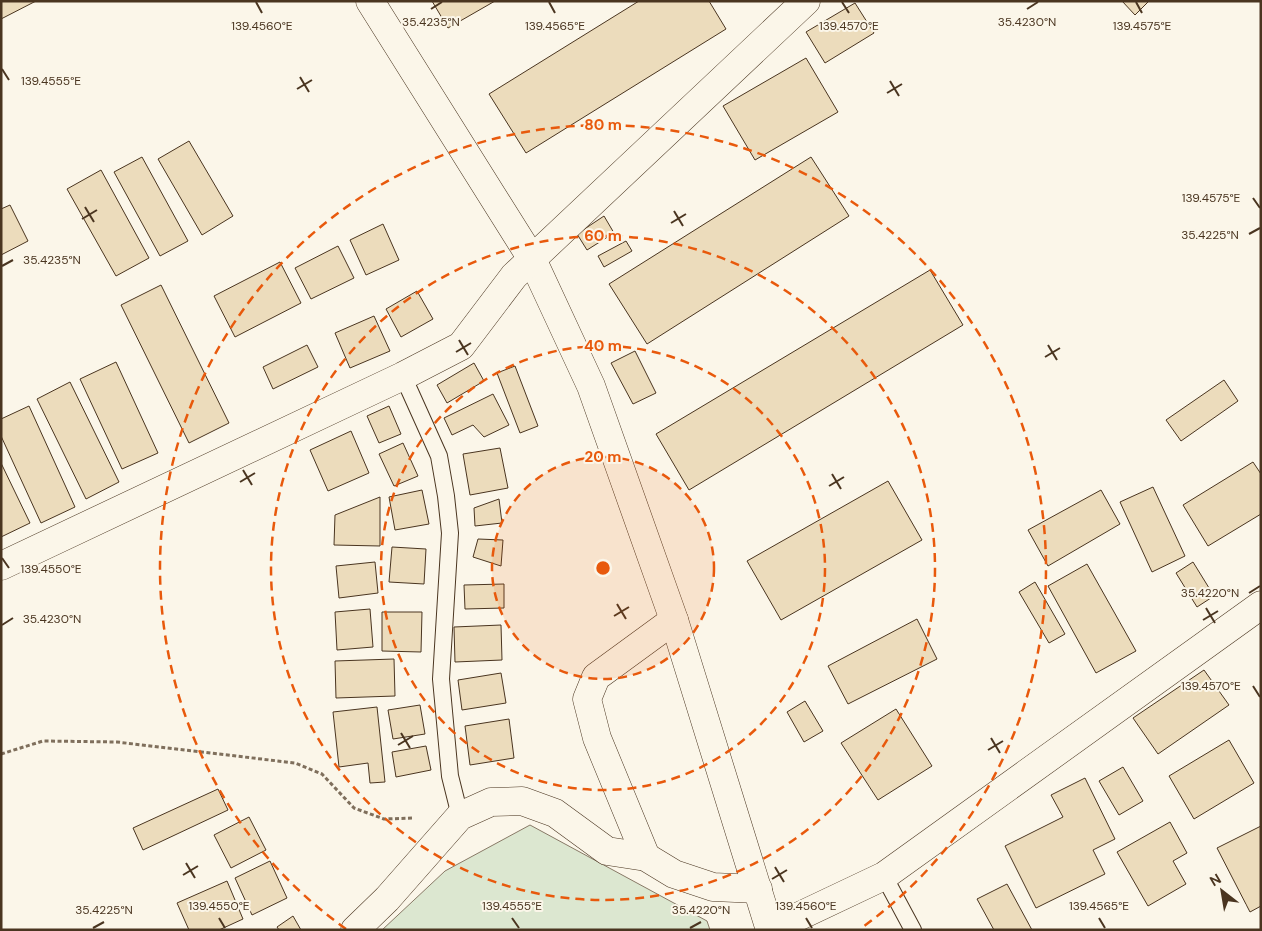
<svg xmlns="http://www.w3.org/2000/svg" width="1262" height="931" viewBox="0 0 1262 931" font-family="'DM Sans',sans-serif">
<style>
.green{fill:#dce7d0;stroke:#887966}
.building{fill:#ecdcbc;stroke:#4a3520}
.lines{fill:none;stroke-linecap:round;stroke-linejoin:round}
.lane-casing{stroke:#4a3520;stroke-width:18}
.street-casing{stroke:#4a3520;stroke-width:29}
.path{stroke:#7f6f5c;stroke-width:3;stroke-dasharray:4 2.5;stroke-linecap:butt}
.lane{stroke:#fbf6e9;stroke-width:16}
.street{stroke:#fbf6e9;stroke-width:28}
.ticks{fill:none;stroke:#4a3520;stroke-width:2}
.ring{fill:none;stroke:#e8590c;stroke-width:2.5;stroke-dasharray:9 6}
.ticks-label{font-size:12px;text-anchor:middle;fill:#4a3520;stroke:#fbf6e9;stroke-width:4;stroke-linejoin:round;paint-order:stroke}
.centre{fill:#e8590c;stroke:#fbf6e9;stroke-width:2.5}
.ring-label{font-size:15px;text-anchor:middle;font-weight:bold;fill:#e8590c;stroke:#fbf6e9;stroke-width:4;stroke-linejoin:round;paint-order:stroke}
</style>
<rect width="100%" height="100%" fill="#fbf6e9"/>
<path class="green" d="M 530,825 L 707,921 L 710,930 L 382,930 L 445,871 Z"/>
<g class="building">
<path d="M 1,1 L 36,1 L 1,19 Z"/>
<path d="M 432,1 L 495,1 L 448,28 Z"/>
<path d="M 639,1 L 709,1 L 726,29 L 526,153 L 489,94 Z"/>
<path d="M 1122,1 L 1149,1 L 1135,15 Z"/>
<path d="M 855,3 L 874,33 L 825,63 L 806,32 Z"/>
<path d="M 806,58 L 838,112 L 755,160 L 723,106 Z"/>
<path d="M 189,141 L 233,216 L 202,235 L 158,159 Z"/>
<path d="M 142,157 L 188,241 L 160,256 L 114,172 Z"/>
<path d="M 811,157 L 849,216 L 647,344 L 609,284 Z"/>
<path d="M 101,170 L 149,258 L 116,276 L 67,189 Z"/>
<path d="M 10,205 L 28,241 L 1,255 L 1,209 Z"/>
<path d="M 604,216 L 614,233 L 587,250 L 577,234 Z"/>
<path d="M 383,224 L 399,260 L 366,275 L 350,240 Z"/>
<path d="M 626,241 L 632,251 L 604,267 L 598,256 Z"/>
<path d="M 338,246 L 354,278 L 311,299 L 295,268 Z"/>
<path d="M 280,262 L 301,303 L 235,337 L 214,296 Z"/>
<path d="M 930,270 L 963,325 L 689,490 L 656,434 Z"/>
<path d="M 161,285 L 229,423 L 189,443 L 121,305 Z"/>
<path d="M 417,291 L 433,319 L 401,337 L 386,309 Z"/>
<path d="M 374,316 L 390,351 L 350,368 L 335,333 Z"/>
<path d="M 307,345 L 318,367 L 273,389 L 263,367 Z"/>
<path d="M 635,351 L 656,393 L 633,404 L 611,363 Z"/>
<path d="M 116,362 L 158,453 L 122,469 L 80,379 Z"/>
<path d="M 474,363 L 484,381 L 447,403 L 437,385 Z"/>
<path d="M 515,366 L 538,426 L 520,433 L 497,373 Z"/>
<path d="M 1224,380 L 1238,401 L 1181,441 L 1166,420 Z"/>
<path d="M 70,382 L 119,482 L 86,499 L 37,399 Z"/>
<path d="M 493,394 L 509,425 L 484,437 L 473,425 L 452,435 L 444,418 Z"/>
<path d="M 29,406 L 75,507 L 41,523 L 1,436 L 1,419 Z"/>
<path d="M 389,406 L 401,434 L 379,443 L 367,416 Z"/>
<path d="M 351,431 L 369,473 L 328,491 L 310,450 Z"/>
<path d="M 403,443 L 418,476 L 394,486 L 379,454 Z"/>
<path d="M 500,448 L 508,488 L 470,495 L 463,454 Z"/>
<path d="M 1253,462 L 1261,474 L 1261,514 L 1208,546 L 1183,505 Z"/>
<path d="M 1,463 L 30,523 L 1,537 Z"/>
<path d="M 888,481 L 922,540 L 781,620 L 747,561 Z"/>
<path d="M 1153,487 L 1185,556 L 1152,572 L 1120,502 Z"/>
<path d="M 422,490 L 429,524 L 395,530 L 389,497 Z"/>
<path d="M 1101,490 L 1120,524 L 1048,566 L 1028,530 Z"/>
<path d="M 380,497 L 380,546 L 334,545 L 335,515 Z"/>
<path d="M 499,499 L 502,523 L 475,526 L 474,508 Z"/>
<path d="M 478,539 L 503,540 L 501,566 L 473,557 Z"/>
<path d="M 392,547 L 426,549 L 424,584 L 389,582 Z"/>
<path d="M 375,562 L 378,593 L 339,598 L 336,566 Z"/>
<path d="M 1193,562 L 1214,596 L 1197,607 L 1176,573 Z"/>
<path d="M 1087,564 L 1136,651 L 1096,673 L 1048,586 Z"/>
<path d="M 1035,582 L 1065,634 L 1049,643 L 1019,592 Z"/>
<path d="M 504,584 L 504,608 L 465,609 L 464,585 Z"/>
<path d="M 370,609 L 373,647 L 337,650 L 335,612 Z"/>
<path d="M 382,612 L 422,612 L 421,652 L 382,651 Z"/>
<path d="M 917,619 L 937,659 L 848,704 L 828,666 Z"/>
<path d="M 501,625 L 502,660 L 455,662 L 454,627 Z"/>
<path d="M 394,659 L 395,696 L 336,698 L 335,661 Z"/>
<path d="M 1204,670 L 1229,705 L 1158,754 L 1133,718 Z"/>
<path d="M 501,673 L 506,703 L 462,710 L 458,680 Z"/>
<path d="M 805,701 L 823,731 L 804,742 L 787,712 Z"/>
<path d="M 420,705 L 425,734 L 393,739 L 388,710 Z"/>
<path d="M 377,707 L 385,782 L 370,783 L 368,763 L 339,767 L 333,712 Z"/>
<path d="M 896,709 L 932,766 L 878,800 L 841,743 Z"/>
<path d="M 509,719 L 514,758 L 470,765 L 465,726 Z"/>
<path d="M 1229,740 L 1254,783 L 1194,819 L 1169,776 Z"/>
<path d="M 426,746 L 431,770 L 396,777 L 392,752 Z"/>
<path d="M 1123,767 L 1143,801 L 1119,815 L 1099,781 Z"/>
<path d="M 1085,778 L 1115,839 L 1093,850 L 1105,874 L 1036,908 L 1005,846 L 1063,817 L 1051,795 Z"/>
<path d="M 218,789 L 228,810 L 143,850 L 133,828 Z"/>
<path d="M 249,817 L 266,850 L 231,868 L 214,835 Z"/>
<path d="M 1170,822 L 1187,853 L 1173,861 L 1186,884 L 1148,906 L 1117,852 Z"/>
<path d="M 1261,826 L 1261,906 L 1250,912 L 1217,848 Z"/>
<path d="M 270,861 L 287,898 L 252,915 L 235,878 Z"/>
<path d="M 227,881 L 243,919 L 219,930 L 189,930 L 177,903 Z"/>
<path d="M 1007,884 L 1032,930 L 994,930 L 977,899 Z"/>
<path d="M 293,916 L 301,930 L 279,930 L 277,927 Z"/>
</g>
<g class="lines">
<defs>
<g id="lane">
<path d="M 403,376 L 439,456 L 446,496 L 450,533 L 441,679 L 450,776 L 460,816"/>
<path d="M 884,876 L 913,930"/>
</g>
<g id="street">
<path d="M 370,1 L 532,259 L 591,386 L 674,620 L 770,930"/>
<path d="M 1,566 L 403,376 L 461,346 L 514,276 L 806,1"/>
<path d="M 646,857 L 597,738 L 587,699 L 596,677 L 674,620"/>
<path d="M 355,930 L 387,899 L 460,816 L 491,802 L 522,801 L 555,813 L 607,851 L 646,857 L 674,874 L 713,887 L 758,889"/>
<path d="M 770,930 L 884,876 L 1261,605"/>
</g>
</defs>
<use href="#lane" class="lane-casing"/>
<use href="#street" class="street-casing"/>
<path class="path" d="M 1,754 L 43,741 L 117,742 L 295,763 L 322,774 L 354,808 L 384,819 L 414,818"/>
<use href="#lane" class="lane"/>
<use href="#street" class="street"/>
</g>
<path class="ticks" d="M 256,2 L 262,13M 549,2 L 555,13M 842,2 L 849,13M 1136,2 L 1142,13M 431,9 L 442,2M 1027,9 L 1038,2M 2,69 L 9,80M 300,77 L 309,92M 890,81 L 899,96M 297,89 L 312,80M 887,93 L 902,84M 1253,198 L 1260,208M 85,207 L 94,222M 674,211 L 683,226M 82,219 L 97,210M 671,223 L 686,214M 1249,234 L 1260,228M 2,266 L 13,260M 459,340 L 468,355M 1048,345 L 1057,360M 456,352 L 471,343M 1045,357 L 1060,348M 243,470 L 252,485M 832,474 L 841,489M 240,482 L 255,473M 829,486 L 844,477M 2,558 L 9,568M 1249,593 L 1260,586M 617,604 L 626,619M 1206,608 L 1215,623M 614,616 L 629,607M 1203,620 L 1218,611M 2,625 L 13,618M 1253,686 L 1260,697M 401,733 L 410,748M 991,738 L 1000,753M 398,745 L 413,736M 988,750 L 1003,741M 186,863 L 195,878M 775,867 L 784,882M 183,875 L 198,866M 772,879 L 787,870M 219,918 L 225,928M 512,918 L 519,928M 806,918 L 812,928M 1099,918 L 1105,928M 93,928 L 104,922M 690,928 L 701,922"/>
<circle cx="603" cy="568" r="111" fill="#e8590c" fill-opacity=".12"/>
<g class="ring">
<circle cx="603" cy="568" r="111"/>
<circle cx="603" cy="568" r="222"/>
<circle cx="603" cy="568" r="332"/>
<path d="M346 929A443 443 0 1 1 860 929"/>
</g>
<g class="ticks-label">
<text x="431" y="26">35.4235°N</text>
<text x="1027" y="26">35.4230°N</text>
<text x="1142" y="30">139.4575°E</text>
<text x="262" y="30">139.4560°E</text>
<text x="555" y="30">139.4565°E</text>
<text x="849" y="30">139.4570°E</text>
<text x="51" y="85">139.4555°E</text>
<text x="1211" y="202">139.4575°E</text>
<text x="1210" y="239">35.4225°N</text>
<text x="52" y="264">35.4235°N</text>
<text x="51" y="573">139.4550°E</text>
<text x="1210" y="597">35.4220°N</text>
<text x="52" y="623">35.4230°N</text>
<text x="1211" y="690">139.4570°E</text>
<text x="219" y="910">139.4550°E</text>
<text x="512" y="910">139.4555°E</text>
<text x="806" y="910">139.4560°E</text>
<text x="1099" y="910">139.4565°E</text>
<text x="104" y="914">35.4225°N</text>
<text x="701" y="914">35.4220°N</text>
</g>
<circle cx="603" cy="568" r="8" class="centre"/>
<g class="ring-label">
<text x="603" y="130">80 m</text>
<text x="603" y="241">60 m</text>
<text x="603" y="351">40 m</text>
<text x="603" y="462">20 m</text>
</g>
<rect width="1262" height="931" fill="none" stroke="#4a3520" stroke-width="5"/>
<g transform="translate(1222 891) rotate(329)" stroke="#fbf6e9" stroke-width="4" paint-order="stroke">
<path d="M0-4L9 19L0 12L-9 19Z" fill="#4a3520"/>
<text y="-8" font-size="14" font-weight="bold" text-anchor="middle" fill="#4a3520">N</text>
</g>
</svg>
